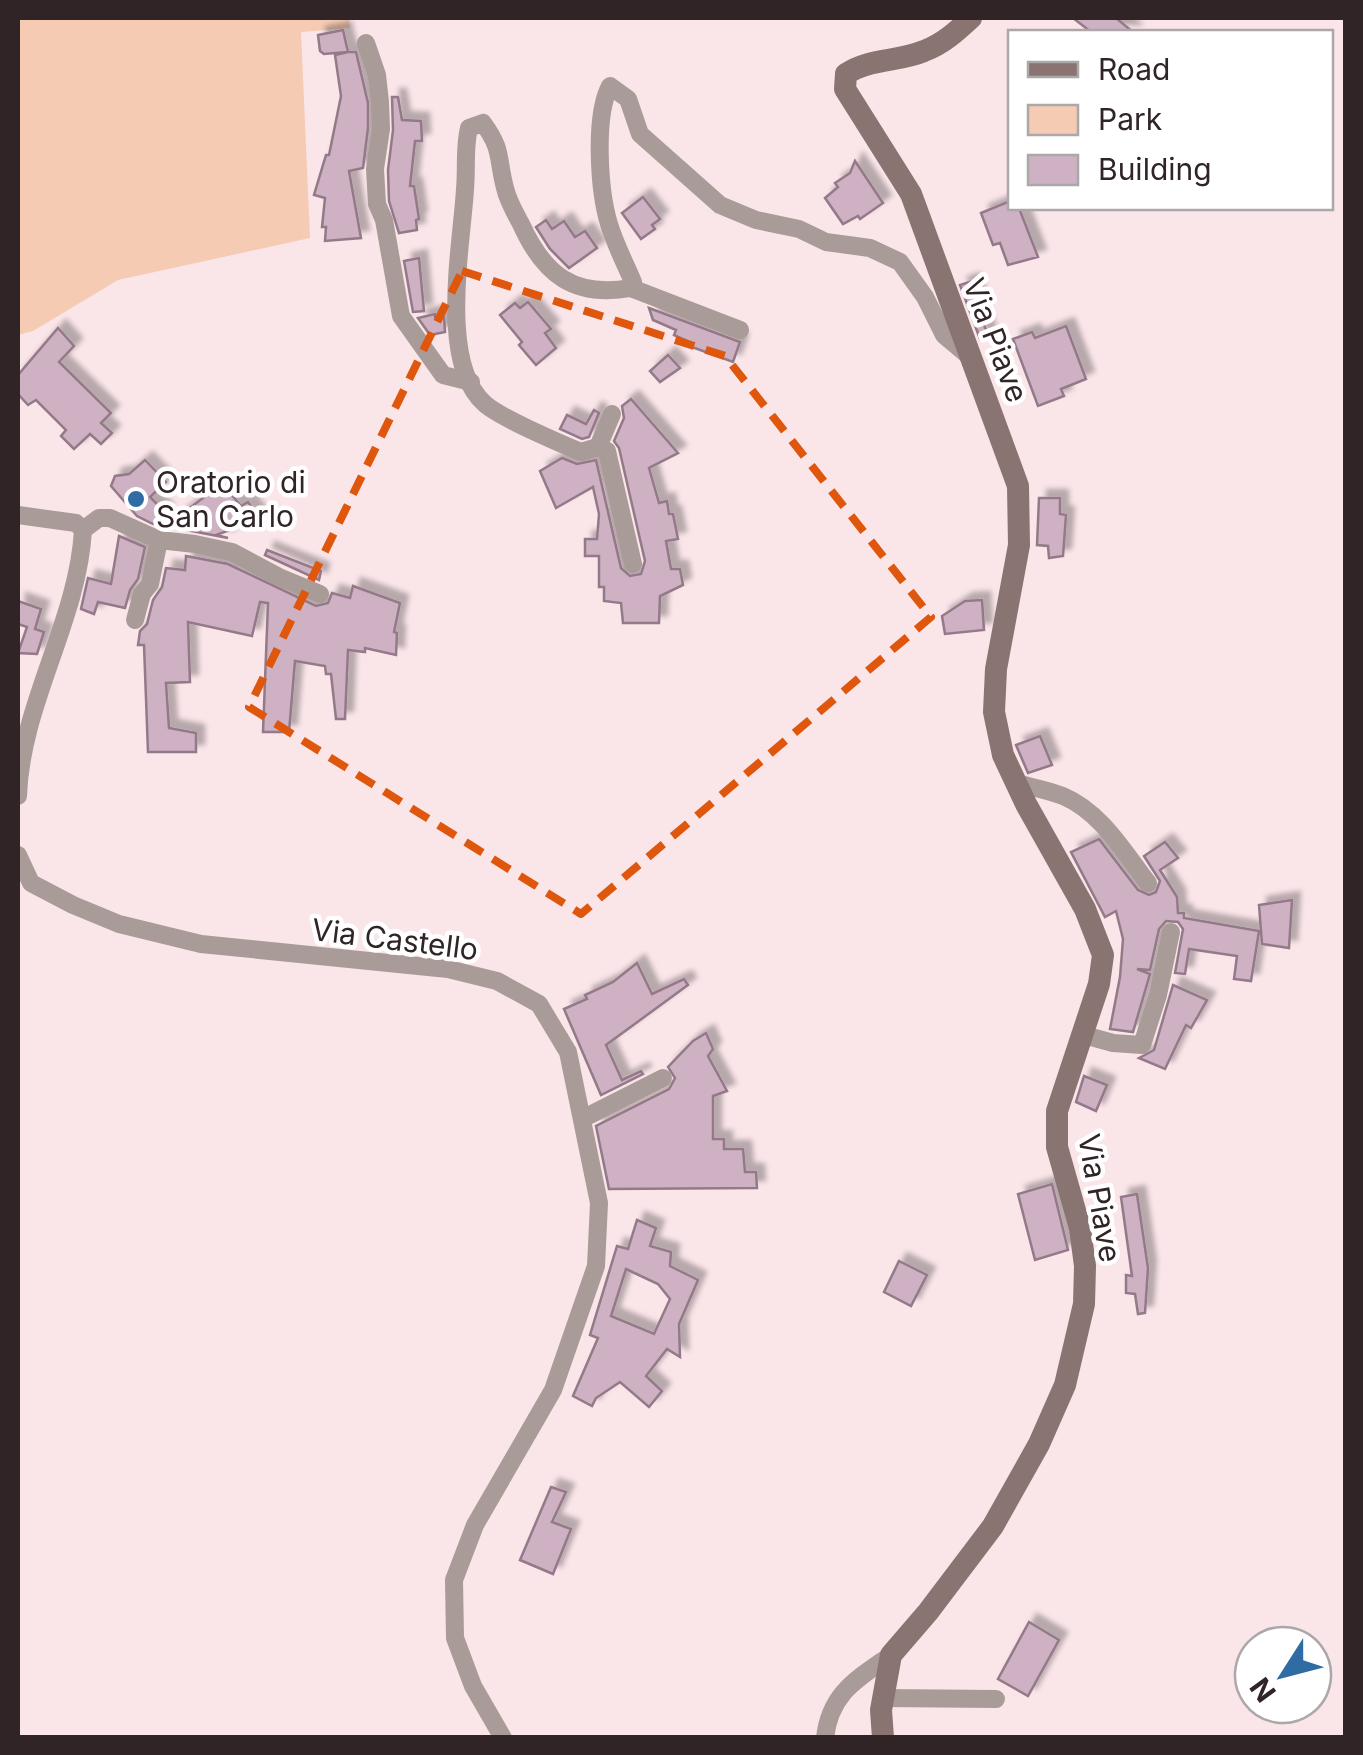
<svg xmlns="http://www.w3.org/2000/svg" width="1363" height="1755" viewBox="0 0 1363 1755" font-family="Inter,sans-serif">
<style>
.green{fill:#f5cbb3}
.building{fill:#ceb1c2;stroke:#947a89;stroke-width:2.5;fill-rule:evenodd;filter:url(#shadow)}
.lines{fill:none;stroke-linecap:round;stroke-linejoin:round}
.street{stroke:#a99b98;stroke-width:18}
.secondary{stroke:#897471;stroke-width:22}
.marked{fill:none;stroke:#df560d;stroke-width:8;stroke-dasharray:20 12;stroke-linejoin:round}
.poi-dot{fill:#2e6ca3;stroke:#fff;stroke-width:4}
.labels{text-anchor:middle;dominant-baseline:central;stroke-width:9;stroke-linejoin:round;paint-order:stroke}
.street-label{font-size:30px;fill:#302426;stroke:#fff}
.poi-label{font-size:30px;fill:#302426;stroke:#fff;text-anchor:start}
</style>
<defs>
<filter id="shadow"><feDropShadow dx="8" dy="-8" stdDeviation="2.5" flood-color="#0004"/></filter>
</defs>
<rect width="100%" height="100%" fill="#fae5e9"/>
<!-- green -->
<polygon class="green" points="18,18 349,18 350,28 301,32 310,238 118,280 33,331 18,335"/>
<!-- building -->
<g class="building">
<polygon points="1073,18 1116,18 1133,32 1091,32"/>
<polygon points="343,30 348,52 356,52 368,103 368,128 363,168 349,171 361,238 325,241 326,227 322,227 325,198 314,195 326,155 329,155 341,96 335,55 348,52 324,54 320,51 318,35"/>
<polygon points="392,97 398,97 402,120 421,121 422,141 415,141 410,186 414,186 419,219 416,220 417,230 399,233 389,201 388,170 393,130"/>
<polygon points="855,161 883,203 860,219 858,216 843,224 825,198 838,187 835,183 850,173"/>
<polygon points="643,197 660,219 652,225 655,229 641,239 622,213"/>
<polygon points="1010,201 1010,208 1019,208 1038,257 1008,265 1000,243 993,245 981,213"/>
<polygon points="546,220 552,229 564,221 575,237 585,231 597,248 569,268 550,249 536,227"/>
<polygon points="419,258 424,311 413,312 404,261"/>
<polygon points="972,281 977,297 974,299 988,335 980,339 960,285"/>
<polygon points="528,302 551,329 545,333 556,348 536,365 519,345 522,342 500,315 515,303 520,308"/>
<polygon points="649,308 740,342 733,362 681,343 685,340 674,335 676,330 653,320"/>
<polygon points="435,314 435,317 444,317 445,332 430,335 418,318"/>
<polygon points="1066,326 1086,379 1061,389 1064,396 1038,406 1013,339 1032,332 1035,338"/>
<polygon points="58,328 74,346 59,362 111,413 101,423 112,433 101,444 90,434 74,449 61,436 66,430 36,400 28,405 18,394 18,375"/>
<polygon points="668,355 680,368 660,382 650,371"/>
<polygon points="631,399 678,453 649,468 659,503 667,501 669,514 673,514 678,539 666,541 671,569 680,569 683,585 660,596 659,623 623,623 621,603 604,601 604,587 599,587 599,556 585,556 585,539 597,539 599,514 593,487 556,508 540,471 562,458 577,464 596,460 621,568 630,576 641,574 645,561 619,448 614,441 624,418 622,406"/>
<polygon points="594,410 599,413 589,437 582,439 560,429 567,415 586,424"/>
<polygon points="145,460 166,482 150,497 165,512 153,524 137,516 111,486 115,476 129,474"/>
<polygon points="219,486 222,490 225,487 241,506 248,502 260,519 216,535 228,538 186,530 186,524 179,516"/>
<polygon points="1039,498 1060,498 1060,514 1066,515 1063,556 1049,558 1048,546 1037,545"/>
<polygon points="119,536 145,547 138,579 130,590 125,608 98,602 94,614 81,609 88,578 111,584"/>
<polygon points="267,550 321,571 319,580 265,555"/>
<polygon points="186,556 228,564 316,606 328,603 332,593 350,598 353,586 400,603 394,632 397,633 396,655 365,648 365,652 348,650 345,719 336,719 331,674 326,674 325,666 295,661 289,732 263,732 268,603 260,602 252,636 188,622 190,682 166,683 169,728 196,733 196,752 148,752 144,645 138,645 140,631 147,624 153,600 162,587 166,568 185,570"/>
<polygon points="982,600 984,630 945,634 942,616 965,601"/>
<polygon points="18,601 41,609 35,629 44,632 37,654 18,653 27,627 18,624"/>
<polygon points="1040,736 1052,765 1028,773 1016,745"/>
<polygon points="1099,839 1138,890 1149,895 1156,892 1160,881 1144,856 1165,842 1178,858 1160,870 1177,897 1178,913 1184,913 1184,918 1259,931 1251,981 1234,979 1237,956 1189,949 1185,974 1175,973 1183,929 1178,922 1166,921 1159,929 1150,970 1137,969 1150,974 1133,1032 1110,1029 1120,977 1123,939 1116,911 1105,917 1071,852"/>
<polygon points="1292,900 1289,948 1262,944 1259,905"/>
<polygon points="637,963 652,994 684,979 688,985 606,1045 622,1080 641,1071 643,1074 601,1095 564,1009 587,999 585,995 613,982"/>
<polygon points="1173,985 1207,1000 1191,1028 1186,1025 1165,1069 1139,1058 1154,1050"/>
<polygon points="706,1033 713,1049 708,1056 727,1091 713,1096 713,1139 724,1139 724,1149 743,1149 745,1172 756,1172 757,1188 609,1189 596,1126 669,1089 675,1078 668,1067 693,1041"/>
<polygon points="1084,1076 1107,1085 1096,1111 1076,1102"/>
<polygon points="1052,1184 1068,1250 1035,1260 1018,1194"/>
<polygon points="1137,1194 1148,1268 1145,1313 1138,1314 1135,1294 1126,1293 1126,1275 1132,1276 1121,1197"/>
<path d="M 637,1220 L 656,1228 L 650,1246 L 671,1252 L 670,1266 L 698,1280 L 679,1324 L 680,1357 L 667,1349 L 646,1376 L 662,1391 L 649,1407 L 620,1382 L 596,1398 L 592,1406 L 573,1396 L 598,1338 L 590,1335 L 617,1246 L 628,1249 ZM 626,1269 L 658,1284 L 670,1299 L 654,1334 L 611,1316 Z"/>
<polygon points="899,1261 927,1275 911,1306 884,1292"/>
<polygon points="551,1487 566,1492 552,1522 571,1529 553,1574 520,1560"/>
<polygon points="1029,1622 1059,1640 1028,1696 998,1679"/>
</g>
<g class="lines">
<!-- street -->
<g class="street">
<polyline points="366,43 377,75 380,102 381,129 375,169 377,204 384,220 401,316 443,375 471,382"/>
<polyline points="631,288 740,330"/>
<path d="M 598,447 L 581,452 C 559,443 501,418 485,404 C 438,364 462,243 465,189 C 467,167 464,148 469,128 L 483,123 C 503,150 497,158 505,188 C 508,201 515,213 521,224 C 544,275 574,298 631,288 L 633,282 C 625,263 615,244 609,224 C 599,191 594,116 610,86 L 628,99 L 640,134 L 720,205 L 756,220 L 799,229 L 826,242 L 870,248 L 900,262 L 925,297 L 944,335 L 969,356"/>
<polyline points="598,447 607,451 633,564"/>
<polyline points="598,447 612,414"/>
<path d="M 18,515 L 76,523 L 83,530 C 78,621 21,704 18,796"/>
<polyline points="83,530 99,518 110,518 159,540 195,544 232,552 279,577 320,594"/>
<polyline points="135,620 142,594 150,584 159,540"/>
<path d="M 1016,783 C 1031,787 1048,790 1063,796 C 1101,812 1124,852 1148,883"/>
<polyline points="18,855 31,883 73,905 119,924 201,944 448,969 497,981 539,1004 568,1052 599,1203 596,1266 553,1390 475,1525 454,1580 455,1638 473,1686 503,1738"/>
<polyline points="1084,1035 1113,1043 1142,1045 1158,995 1171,932"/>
<polyline points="582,1119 663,1078"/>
<polyline points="883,1698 996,1699"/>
<path d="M 825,1738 C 830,1693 857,1679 891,1655"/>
</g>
<!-- secondary -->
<path class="secondary" d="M 883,1738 L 881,1710 L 891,1655 L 928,1612 L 993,1526 L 1039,1444 L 1065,1385 L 1084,1304 L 1085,1266 L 1080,1228 L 1057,1147 L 1057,1111 L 1099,984 L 1103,955 L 1085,909 L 1026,804 L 1003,755 L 994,712 L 996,669 L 1019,545 L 1018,486 L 911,194 L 845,89 L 846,74 C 870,58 898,62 924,51 C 943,44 957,31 971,18"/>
</g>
<!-- marked area -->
<path class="marked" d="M 462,271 L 725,356 L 931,617 L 581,914 L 249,707 Z"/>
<!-- markers -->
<circle class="poi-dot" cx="136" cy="499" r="10"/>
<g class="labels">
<!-- street labels -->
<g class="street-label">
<text transform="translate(996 340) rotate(69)">Via Piave</text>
<text transform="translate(395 939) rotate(7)">Via Castello</text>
<text transform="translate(1100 1198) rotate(80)">Via Piave</text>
</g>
<!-- poi labels -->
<g class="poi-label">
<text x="156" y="482">Oratorio di<tspan x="156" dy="34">San Carlo</tspan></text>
</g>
</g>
<!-- border -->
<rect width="1363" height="1755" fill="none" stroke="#302426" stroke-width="40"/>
<!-- legend -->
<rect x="1008" y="30" width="325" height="180" fill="#ffffff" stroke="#aca7a8" stroke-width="2.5"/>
<rect x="1028" y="62" width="50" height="15" fill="#897471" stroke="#aca7a8" stroke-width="2.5"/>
<text x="1098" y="80" font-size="30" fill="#302426">Road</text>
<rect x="1028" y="105" width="50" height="30" fill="#f5cbb3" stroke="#aca7a8" stroke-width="2.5"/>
<text x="1098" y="130" font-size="30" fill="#302426">Park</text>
<rect x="1028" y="155" width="50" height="30" fill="#ceb1c2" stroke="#aca7a8" stroke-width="2.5"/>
<text x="1098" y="180" font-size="30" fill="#302426">Building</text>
<!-- north arrow -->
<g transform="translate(1283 1675) rotate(234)"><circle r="48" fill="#ffffff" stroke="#aca7a8" stroke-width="2.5"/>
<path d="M0-8L18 38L0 25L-18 38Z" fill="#2e6ca3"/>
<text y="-15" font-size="28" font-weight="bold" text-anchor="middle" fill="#302426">N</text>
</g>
</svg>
